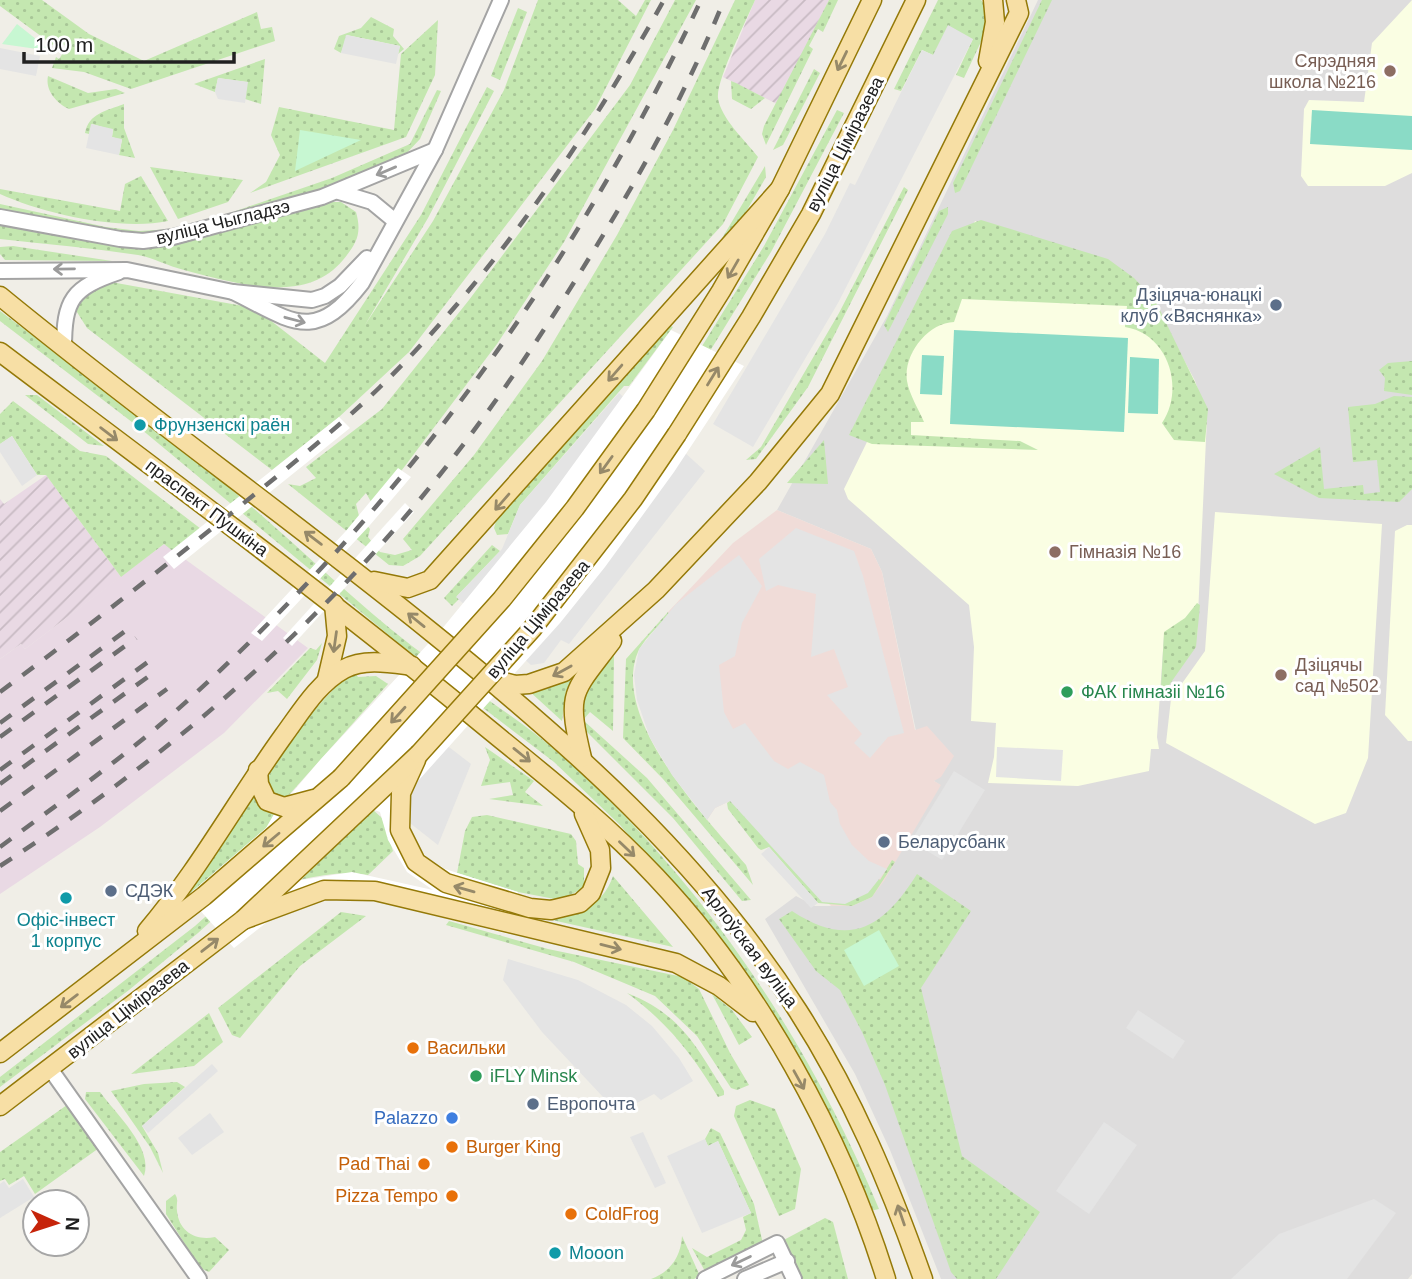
<svg xmlns="http://www.w3.org/2000/svg" width="1412" height="1279" viewBox="0 0 1412 1279" font-family="Helvetica,sans-serif">
<style>
.residential{fill:#dedddd}
.commercial{fill:#f0dcd8}
.industrial{fill:url(#industrial-furrows)}
.education{fill:#fafee3}
.railway{fill:#e9d9e4}
.grass{fill:url(#grass-dots)}
.park{fill:#c7f7d2}
.pitch{fill:#8adbc6}
.parking{fill:#e4e4e4}
.pier{fill:#fff;fill-rule:evenodd}
.lines{fill:none;stroke-linecap:round;stroke-linejoin:round}
.minor-casing{stroke:#a4a4a4;stroke-width:18}
.major-casing{stroke:#947908;stroke-width:21}
.minor{stroke:#fff;stroke-width:14}
.major{stroke:#f7dfa5;stroke-width:18}
.rail{stroke:#6e6e6e;stroke-width:4.5;stroke-dasharray:14 14;stroke-linecap:butt}
.major-bridge-casing{stroke:#947908;stroke-width:21;stroke-linecap:butt}
.major-bridge{stroke:#f7dfa5;stroke-width:18}
.oneway{stroke:#968969}
.oneway2{stroke:#9b9b9b}
.education-dot{fill:#8d6e63;stroke:#fff;stroke-width:2.5}
.service-dot{fill:#5c6f8a;stroke:#fff;stroke-width:2.5}
.culture-dot{fill:#0f9aa8;stroke:#fff;stroke-width:2.5}
.leisure-dot{fill:#2e9e5b;stroke:#fff;stroke-width:2.5}
.food-dot{fill:#e8710a;stroke:#fff;stroke-width:2.5}
.shop-dot{fill:#3f7fe0;stroke:#fff;stroke-width:2.5}
.labels{text-anchor:middle;dominant-baseline:central;stroke-width:6;stroke-linejoin:round;paint-order:stroke}
.education-label{font-size:18px;fill:#785e54;stroke:#fff;text-anchor:start}
.street-label{font-size:18px;fill:#202020;stroke:#fff}
.service-label{font-size:18px;fill:#4e5e75;stroke:#fff;text-anchor:start}
.culture-label{font-size:18px;fill:#0d838f;stroke:#fff;text-anchor:start}
.leisure-label{font-size:18px;fill:#27864d;stroke:#fff;text-anchor:start}
.food-label{font-size:18px;fill:#c56008;stroke:#fff;text-anchor:start}
.shop-label{font-size:18px;fill:#366cbe;stroke:#fff;text-anchor:end}
</style>
<defs>
<pattern id="industrial-furrows" width="10" height="10" patternUnits="userSpaceOnUse" patternTransform="scale(1.75)"><rect width="10" height="10" fill="#e9d9e4"/><path d="M-1 1l2-2M0 10L10 0M9 11l2-2" fill="none" stroke="#c8bac3"/></pattern>
<pattern id="grass-dots" width="8" height="8" patternUnits="userSpaceOnUse" patternTransform="scale(1.75)"><rect width="8" height="8" fill="#c4e7b0"/><path d="M2 2h.1M6 6h.1" fill="none" stroke="#a8c697" stroke-width="1.8" stroke-linecap="round"/></pattern>
</defs>
<rect width="100%" height="100%" fill="#f0eee7"/>
<!-- residential -->
<polygon class="residential" points="1038,0 1412,0 1412,1274 1408,1279 941,1279 890,1150 855,1074 765,919 796,896 815,906 852,906 872,897 940,785 934,781 916,731 882,572 871,549 777,510 887,316"/>
<!-- commercial -->
<polygon class="commercial" points="777,510 871,549 882,572 915,730 927,726 954,756 941,777 934,781 941,785 884,881 872,897 852,906 831,906 730,801 715,808 707,820 668,612 733,543"/>
<!-- industrial -->
<g class="industrial">
<polygon points="755,0 829,0 777,104 723,77"/>
<polygon points="46,475 121,577 25,649 21,644 0,659 0,499 4,504"/>
</g>
<!-- education -->
<g class="education">
<polygon points="1412,0 1412,173 1385,186 1308,186 1301,176 1304,109 1309,100 1364,102 1372,43"/>
<polygon points="975,221 1153,301 1195,381 1207,417 1197,637 1164,636 1157,737 1159,749 1151,749 1149,771 1078,786 988,783 994,757 996,723 971,721 974,647 969,605 848,499 844,489"/>
<polygon points="1215,512 1382,524 1368,758 1346,813 1315,824 1166,743 1171,699 1205,651"/>
<polygon points="1407,525 1412,525 1412,741 1408,741 1385,715 1395,531"/>
</g>
<!-- railway -->
<polygon class="railway" points="164,544 308,648 224,733 100,827 0,894 0,659 21,644 25,649"/>
<!-- grass -->
<g class="grass">
<polygon points="0,0 42,0 89,34 144,61 257,12 261,29 272,27 275,41 131,89 84,72 52,68 56,57 59,59 67,47 57,40 53,45 0,6"/>
<polygon points="538,0 618,0 636,16 645,0 651,0 595,109 409,352 339,417 272,470 87,328 75,309 86,292 111,282 243,306 261,313 325,363 421,215 487,87 494,91 428,218 365,325 433,221 504,90"/>
<path d="M 675,0 L 696,0 L 564,242 L 497,344 L 374,507 L 366,493 L 356,504 L 359,516 L 370,529 L 368,537 L 380,552 L 395,555 L 412,550 L 403,539 L 474,455 L 542,361 L 617,235 L 673,130 L 735,0 L 755,0 C 747,19 716,80 718,98 C 721,119 746,141 758,157 L 723,224 L 420,556 L 403,566 L 389,565 L 288,484 L 300,486 L 316,478 L 306,467 L 382,409 L 469,300 L 630,85 Z"/>
<polygon points="829,0 838,0 823,32 818,29 809,46 813,49 766,145 762,134 764,126"/>
<polygon points="938,0 981,0 985,5 986,31 964,78 956,75 973,39 933,55 922,50 901,91 894,89"/>
<polygon points="1042,0 1052,0 960,191 955,193 953,183"/>
<polygon points="518,8 527,12 500,80 491,76"/>
<polygon points="371,17 394,29 393,36 404,49 398,54 400,46 347,35 341,53 334,49 339,36 361,28"/>
<polygon points="438,20 435,75 406,137 250,193 266,182 280,155 271,135 279,107 394,130 401,54"/>
<polygon points="265,59 261,104 245,99 247,82 218,78 215,92 194,84"/>
<polygon points="814,69 820,73 783,145 773,150"/>
<path d="M 48,76 L 88,93 L 116,89 L 125,93 L 69,109 C 56,103 45,90 48,76 Z"/>
<polygon points="731,81 736,83 765,98 751,109 732,99"/>
<polygon points="437,90 441,91 420,139 404,156 308,197 197,229 140,236 0,209 0,204 106,227 139,231 172,229 195,225 332,178 410,144"/>
<path d="M 124,104 L 124,128 L 135,158 L 119,155 L 122,140 L 112,137 L 113,130 L 92,124 L 89,134 L 85,133 C 89,113 106,111 124,104 Z"/>
<polygon points="837,110 844,113 771,252 694,377 686,372 764,246"/>
<polygon points="765,166 766,177 739,224 426,575 423,572 718,245"/>
<polygon points="150,167 243,180 228,202 178,219"/>
<path d="M 141,176 L 168,221 C 121,231 44,214 0,194 L 0,189 L 120,211 L 125,184 Z"/>
<polygon points="904,187 908,190 904,198 808,387 756,459 746,460 761,447 839,313"/>
<path d="M 331,202 L 341,202 L 356,212 C 362,233 357,243 343,260 C 305,306 235,283 184,270 C 168,266 154,258 138,255 C 92,248 46,244 0,239 L 0,221 L 121,245 Z"/>
<polygon points="948,207 948,214 888,332 884,325 939,211"/>
<path d="M 981,220 L 1108,259 L 1134,278 L 1155,300 L 1208,409 L 1205,442 L 1174,440 L 1162,423 C 1185,389 1169,334 1125,327 L 1127,306 L 962,299 L 954,322 C 928,323 903,354 907,381 C 909,394 919,410 924,422 L 911,422 L 911,435 L 1020,441 L 1038,450 L 872,444 L 849,435 L 952,231 Z"/>
<polygon points="13,246 112,261 5,260 0,254 0,247"/>
<path d="M 0,311 C 78,370 158,428 233,491 C 293,541 350,598 412,646 C 462,684 515,715 562,756 C 701,879 808,1038 879,1209 L 870,1211 L 703,922 L 620,825 L 554,762 L 402,646 L 141,429 L 0,321 Z"/>
<polygon points="671,326 673,327 629,386 624,386 520,505 508,534 497,535 494,528 496,521 656,338"/>
<polygon points="1412,361 1412,395 1384,391 1385,378 1379,370 1388,363"/>
<polygon points="25,395 37,395 104,446 88,444"/>
<polygon points="1394,396 1412,397 1412,489 1399,502 1319,498 1274,474 1320,447 1324,489 1363,485 1364,494 1380,492 1377,460 1353,462 1348,407 1375,404"/>
<polygon points="13,401 80,451 106,456 201,529 174,552 164,544 121,577 46,475 37,475 12,436 0,444 0,414"/>
<polygon points="824,440 828,484 787,483"/>
<polygon points="492,545 500,551 457,596 459,599 452,606 444,598"/>
<polygon points="1197,603 1200,605 1196,647 1167,688 1161,687 1164,632 1185,618"/>
<path d="M 668,612 L 669,615 C 658,627 641,641 636,657 C 615,724 706,818 746,865 L 753,885 L 663,779 L 623,738 L 626,659 Z"/>
<polygon points="322,643 317,660 287,699 278,691 267,693 310,648 316,650"/>
<polygon points="614,655 613,731 590,712 583,720 647,778 751,900 742,901 673,818 582,727 581,692"/>
<polygon points="582,667 566,691 562,721 528,690"/>
<path d="M 354,671 L 358,677 L 376,676 L 388,684 L 288,796 L 283,799 L 272,795 L 267,783 C 271,758 333,685 354,671 Z"/>
<polygon points="485,747 534,781 525,792 543,806 489,799 513,795 510,782 481,786 490,760"/>
<polygon points="251,793 263,807 280,816 187,896"/>
<polygon points="732,799 880,880 892,860 895,862 872,897 852,906 818,903 769,847 761,850 758,848 728,809 727,803"/>
<path d="M 372,809 L 382,818 L 393,851 L 368,875 C 344,871 323,875 300,880 Z"/>
<polygon points="487,815 571,834 576,841 578,864 584,868 584,888 560,900 518,892 457,873 465,831 472,817"/>
<polygon points="317,817 322,820 198,933 129,990 0,1087 0,1077 195,926"/>
<path d="M 917,874 L 971,911 L 921,988 L 962,1156 L 1040,1212 L 996,1279 L 957,1279 L 951,1272 L 885,1085 L 862,1032 L 840,990 L 816,971 L 779,919 L 792,911 C 850,949 883,928 917,874 Z"/>
<path d="M 613,876 L 673,947 L 543,918 C 574,918 602,908 613,876 Z"/>
<polygon points="341,912 366,916 300,966 240,1038 232,1035 218,1008"/>
<polygon points="449,921 548,949 683,977 699,989 730,1053 749,1085 737,1090 731,1088 697,1036 655,996 574,962 446,925"/>
<path d="M 627,993 C 680,1014 695,1044 724,1091 L 724,1095 L 718,1097 C 693,1055 667,1022 627,993 Z"/>
<polygon points="712,994 732,1010 752,1037 739,1045"/>
<polygon points="209,1013 223,1042 194,1066 131,1074"/>
<polygon points="177,1082 185,1087 142,1126 158,1153 163,1173 150,1147 111,1091 144,1084"/>
<path d="M 86,1092 L 100,1092 C 115,1113 154,1148 144,1176 L 85,1099 Z"/>
<polygon points="750,1100 775,1109 801,1169 795,1209 779,1216 734,1116 736,1106"/>
<polygon points="67,1105 99,1148 35,1194 24,1176 9,1185 5,1179 0,1181 0,1152"/>
<polygon points="711,1128 720,1133 754,1204 763,1244 706,1273 692,1248 707,1257 741,1240 746,1230 743,1217 751,1213 718,1141 708,1146 705,1139"/>
<path d="M 175,1194 C 179,1200 176,1203 177,1211 C 179,1232 196,1241 215,1237 L 229,1250 L 209,1272 L 200,1268 L 166,1214 L 166,1201 Z"/>
<polygon points="825,1218 833,1222 848,1279 791,1279 780,1242"/>
<path d="M 682,1236 L 700,1276 L 694,1279 L 651,1279 C 670,1272 681,1257 682,1236 Z"/>
</g>
<!-- park -->
<g class="park">
<polygon points="17,24 51,51 2,44"/>
<polygon points="300,130 361,140 295,171"/>
<polygon points="879,930 899,966 864,986 844,950"/>
</g>
<!-- pitch -->
<g class="pitch">
<polygon points="1312,110 1412,116 1412,150 1310,144"/>
<polygon points="954,330 1128,338 1124,432 950,424"/>
<polygon points="922,355 944,356 942,395 920,394"/>
<polygon points="1130,357 1159,359 1158,414 1128,413"/>
</g>
<!-- parking -->
<g class="parking">
<polygon points="948,25 973,39 838,303 753,447 713,424 825,234 850,183 855,185 922,50 933,55"/>
<polygon points="346,35 400,46 396,64 341,53"/>
<polygon points="0,48 40,56 36,76 0,69"/>
<polygon points="218,78 248,82 245,103 218,99 215,92"/>
<polygon points="91,124 113,129 112,137 122,139 119,155 86,148"/>
<polygon points="619,393 705,471 569,644 561,640 544,663 531,665 456,597 502,549 520,505"/>
<polygon points="12,436 37,475 22,486 0,452 0,444"/>
<polygon points="796,528 854,551 863,576 904,733 888,737 870,758 854,743 862,734 827,695 848,687 834,649 811,657 816,594 778,585 766,591 759,559"/>
<polygon points="739,555 762,586 742,623 735,656 719,665 724,712 733,729 745,723 774,761 788,769 800,762 824,775 830,802 837,810 840,824 852,845 869,861 887,869 868,893 845,904 822,902 730,801 715,808 707,820 672,775 650,738 637,700 634,675 639,649 676,604"/>
<polygon points="384,697 471,764 438,845 327,758"/>
<polygon points="997,747 1063,750 1061,781 996,777"/>
<polygon points="954,771 985,790 942,860 911,841"/>
<polygon points="769,847 818,903 811,908 761,854"/>
<polygon points="508,959 578,980 626,1005 652,1026 679,1058 693,1081 661,1100 654,1094 618,1113 542,1032 503,980"/>
<polygon points="1138,1010 1185,1041 1173,1059 1126,1028"/>
<polygon points="212,1064 218,1071 148,1133 142,1126"/>
<polygon points="210,1113 224,1132 192,1155 178,1138"/>
<polygon points="1104,1122 1137,1145 1089,1214 1056,1191"/>
<polygon points="643,1132 666,1183 655,1188 630,1137"/>
<polygon points="705,1139 708,1146 718,1141 751,1213 702,1233 667,1156"/>
<polygon points="23,1179 34,1197 0,1218 0,1184 4,1181 9,1188"/>
<polygon points="1374,1199 1396,1213 1347,1279 1231,1279 1279,1234"/>
</g>
<!-- pier -->
<g class="pier">
<path d="M 671,330 L 744,366 L 674,472 L 605,567 L 560,623 L 418,781 L 409,799 L 406,825 L 416,846 L 428,858 L 445,869 L 518,892 L 508,934 L 381,902 L 345,897 L 307,902 L 280,912 L 234,948 L 187,896 L 266,828 L 274,814 L 321,759 L 441,630 L 546,502 ZM 372,809 L 380,812 L 388,840 L 407,872 L 433,890 L 352,872 L 301,880 Z"/>
<polygon points="339,417 350,428 174,569 163,557"/>
<polygon points="398,468 411,477 370,525 262,641 251,633 345,532"/>
<polygon points="405,503 414,512 292,646 283,638"/>
</g>
<g class="lines">
<!-- minor casing -->
<g class="minor-casing">
<g id="minor">
<polyline points="339,192 372,202 395,221"/>
<polyline points="0,217 120,239 143,241 173,237 322,197 435,150"/>
<polyline points="0,271 127,270 233,292 312,300 325,296 340,286 367,258"/>
<path d="M 233,292 C 292,321 314,345 362,283 L 435,150 L 501,0"/>
<path d="M 64,349 C 64,299 72,288 119,272"/>
<polyline points="51,1070 199,1279"/>
<polyline points="705,1279 777,1243 794,1279"/>
<polyline points="745,1279 787,1261"/>
</g>
</g>
<!-- major casing -->
<g class="major-casing">
<g id="major">
<polyline points="988,61 995,22 993,0"/>
<path d="M 0,296 C 140,411 289,517 430,631 C 568,742 702,860 798,1011 C 852,1095 890,1185 923,1279"/>
<path d="M 0,352 C 158,471 316,588 469,713 C 533,766 599,816 656,877 C 759,986 842,1137 886,1279"/>
<polyline points="646,410 721,291 780,189 872,0"/>
<polyline points="677,434 751,317 811,214 916,0"/>
<polyline points="374,581 408,588 430,580 780,189"/>
<polyline points="327,679 337,636 334,604"/>
<polyline points="492,679 515,685 529,684 564,672 656,590 758,482 830,394 1019,13 1016,0"/>
<path d="M 582,758 C 566,691 572,694 612,641"/>
<polyline points="416,760 401,793 400,830 416,862 446,883 530,908 551,910 580,903 591,893 601,868 600,850 584,814"/>
<polyline points="258,770 259,784 267,801 284,807 314,799"/>
<polyline points="243,920 324,890 375,891 676,963 719,986 753,1012"/>
<path d="M 147,931 C 199,870 237,800 284,735 C 301,712 318,683 344,669 C 364,658 390,663 412,666"/>
<polyline points="0,1053 204,896 341,778"/>
<polyline points="0,1106 243,920 419,754"/>
</g>
</g>
<!-- minor -->
<use href="#minor" class="minor"/>
<!-- major -->
<use href="#major" class="major"/>
<!-- rail -->
<g class="rail">
<path d="M 0,692 C 81,632 160,570 239,507 C 287,468 336,430 380,387 C 495,274 586,140 664,0"/>
<polyline points="0,723 128,629"/>
<polyline points="0,737 136,638"/>
<polyline points="0,770 152,659"/>
<polyline points="0,784 156,671"/>
<polyline points="0,811 167,689"/>
<path d="M 0,847 C 59,803 122,759 177,710 C 399,512 575,269 701,0"/>
<path d="M 0,866 C 160,763 310,635 430,487 C 491,412 544,332 594,250 C 643,170 689,87 724,0"/>
</g>
<!-- major-bridge casing -->
<g class="major-bridge-casing">
<g id="major-bridge">
<polyline points="419,754 532,629 633,499 677,434"/>
<polyline points="341,778 502,599 575,508 646,410"/>
</g>
</g>
<!-- major-bridge -->
<use href="#major-bridge" class="major-bridge"/>
</g>
<!-- one-way arrows -->
<defs><path id="oneway-shaft" d="M-6 0H5M1.5-3L5.5 0L1.5 3" fill="none" stroke-width="1.6" stroke-linecap="round" stroke-linejoin="round" transform="scale(1.75)"/></defs>
<g class="oneway">
<use href="#oneway-shaft" transform="translate(842 61) rotate(116)"/>
<use href="#oneway-shaft" transform="translate(733 269) rotate(120)"/>
<use href="#oneway-shaft" transform="translate(615 373) rotate(131)"/>
<use href="#oneway-shaft" transform="translate(713 376) rotate(-58)"/>
<use href="#oneway-shaft" transform="translate(109 434) rotate(37)"/>
<use href="#oneway-shaft" transform="translate(606 465) rotate(126)"/>
<use href="#oneway-shaft" transform="translate(502 502) rotate(131)"/>
<use href="#oneway-shaft" transform="translate(313 538) rotate(-143)"/>
<use href="#oneway-shaft" transform="translate(416 620) rotate(-141)"/>
<use href="#oneway-shaft" transform="translate(335 642) rotate(98)"/>
<use href="#oneway-shaft" transform="translate(562 671) rotate(151)"/>
<use href="#oneway-shaft" transform="translate(398 715) rotate(132)"/>
<use href="#oneway-shaft" transform="translate(522 755) rotate(39)"/>
<use href="#oneway-shaft" transform="translate(271 840) rotate(140)"/>
<use href="#oneway-shaft" transform="translate(627 849) rotate(44)"/>
<use href="#oneway-shaft" transform="translate(464 889) rotate(-164)"/>
<use href="#oneway-shaft" transform="translate(210 945) rotate(-38)"/>
<use href="#oneway-shaft" transform="translate(611 947) rotate(14)"/>
<use href="#oneway-shaft" transform="translate(69 1001) rotate(143)"/>
<use href="#oneway-shaft" transform="translate(799 1080) rotate(61)"/>
<use href="#oneway-shaft" transform="translate(901 1215) rotate(-109)"/>
</g>
<g class="oneway2">
<use href="#oneway-shaft" transform="translate(386 171) rotate(157)"/>
<use href="#oneway-shaft" transform="translate(64 269) rotate(179)"/>
<use href="#oneway-shaft" transform="translate(295 320) rotate(15)"/>
<use href="#oneway-shaft" transform="translate(741 1261) rotate(154)"/>
</g>
<!-- markers -->
<g class="education-dot">
<circle cx="1390" cy="71" r="7"/>
<circle cx="1055" cy="552" r="7"/>
<circle cx="1281" cy="675" r="7"/>
</g>
<g class="service-dot">
<circle cx="1276" cy="305" r="7"/>
<circle cx="884" cy="842" r="7"/>
<circle cx="111" cy="891" r="7"/>
<circle cx="533" cy="1104" r="7"/>
</g>
<g class="culture-dot">
<circle cx="140" cy="425" r="7"/>
<circle cx="66" cy="898" r="7"/>
<circle cx="555" cy="1253" r="7"/>
</g>
<g class="leisure-dot">
<circle cx="1067" cy="692" r="7"/>
<circle cx="476" cy="1076" r="7"/>
</g>
<g class="food-dot">
<circle cx="413" cy="1048" r="7"/>
<circle cx="452" cy="1147" r="7"/>
<circle cx="424" cy="1164" r="7"/>
<circle cx="452" cy="1196" r="7"/>
<circle cx="571" cy="1214" r="7"/>
</g>
<circle class="shop-dot" cx="452" cy="1118" r="7"/>
<g class="labels">
<!-- education labels -->
<g class="education-label">
<text x="1376" y="61" text-anchor="end">Сярэдняя<tspan x="1376" dy="21">школа №216</tspan></text>
<text x="1069" y="552">Гімназія №16</text>
<text x="1295" y="665">Дзіцячы<tspan x="1295" dy="21">сад №502</tspan></text>
</g>
<!-- street labels -->
<g class="street-label">
<text transform="translate(845 144) rotate(-63)">вуліца Ціміразева</text>
<text transform="translate(223 222) rotate(-14)">вуліца Чыгладзэ</text>
<text transform="translate(207 508) rotate(37)">праспект Пушкіна</text>
<text transform="translate(538 619) rotate(-50)">вуліца Ціміразева</text>
<text transform="translate(750 947) rotate(53)">Арлоўская вуліца</text>
<text transform="translate(128 1009) rotate(-38)">вуліца Ціміразева</text>
</g>
<!-- service labels -->
<g class="service-label">
<text x="1262" y="295" text-anchor="end">Дзіцяча-юнацкі<tspan x="1262" dy="21">клуб «Вяснянка»</tspan></text>
<text x="898" y="842">Беларусбанк</text>
<text x="125" y="891">СДЭК</text>
<text x="547" y="1104">Европочта</text>
</g>
<!-- culture labels -->
<g class="culture-label">
<text x="154" y="425">Фрунзенскі раён</text>
<text x="66" y="920" text-anchor="middle">Офіс-інвест<tspan x="66" dy="21">1 корпус</tspan></text>
<text x="569" y="1253">Mooon</text>
</g>
<!-- leisure labels -->
<g class="leisure-label">
<text x="1081" y="692">ФАК гімназіі №16</text>
<text x="490" y="1076">iFLY Minsk</text>
</g>
<!-- food labels -->
<g class="food-label">
<text x="427" y="1048">Васильки</text>
<text x="466" y="1147">Burger King</text>
<text x="410" y="1164" text-anchor="end">Pad Thai</text>
<text x="438" y="1196" text-anchor="end">Pizza Tempo</text>
<text x="585" y="1214">ColdFrog</text>
</g>
<!-- shop labels -->
<g class="shop-label">
<text x="438" y="1118">Palazzo</text>
</g>
</g>
<!-- north arrow -->
<g transform="translate(56 1223) rotate(93)"><circle r="33" fill="#ffffff" stroke="#a6a6a6" stroke-width="2"/>
<path d="M0-5L12 26L0 18L-12 26Z" fill="#c6240a"/>
<text y="-10" font-size="19" font-weight="bold" text-anchor="middle" fill="#202020">N</text>
</g>
<!-- scale -->
<path d="M24 52v10h210v-10" fill="none" stroke="#202020" stroke-width="3.5"/>
<text x="35" y="52" font-size="21" fill="#202020" stroke="#ffffff" stroke-width="5" paint-order="stroke">100 m</text>
</svg>
